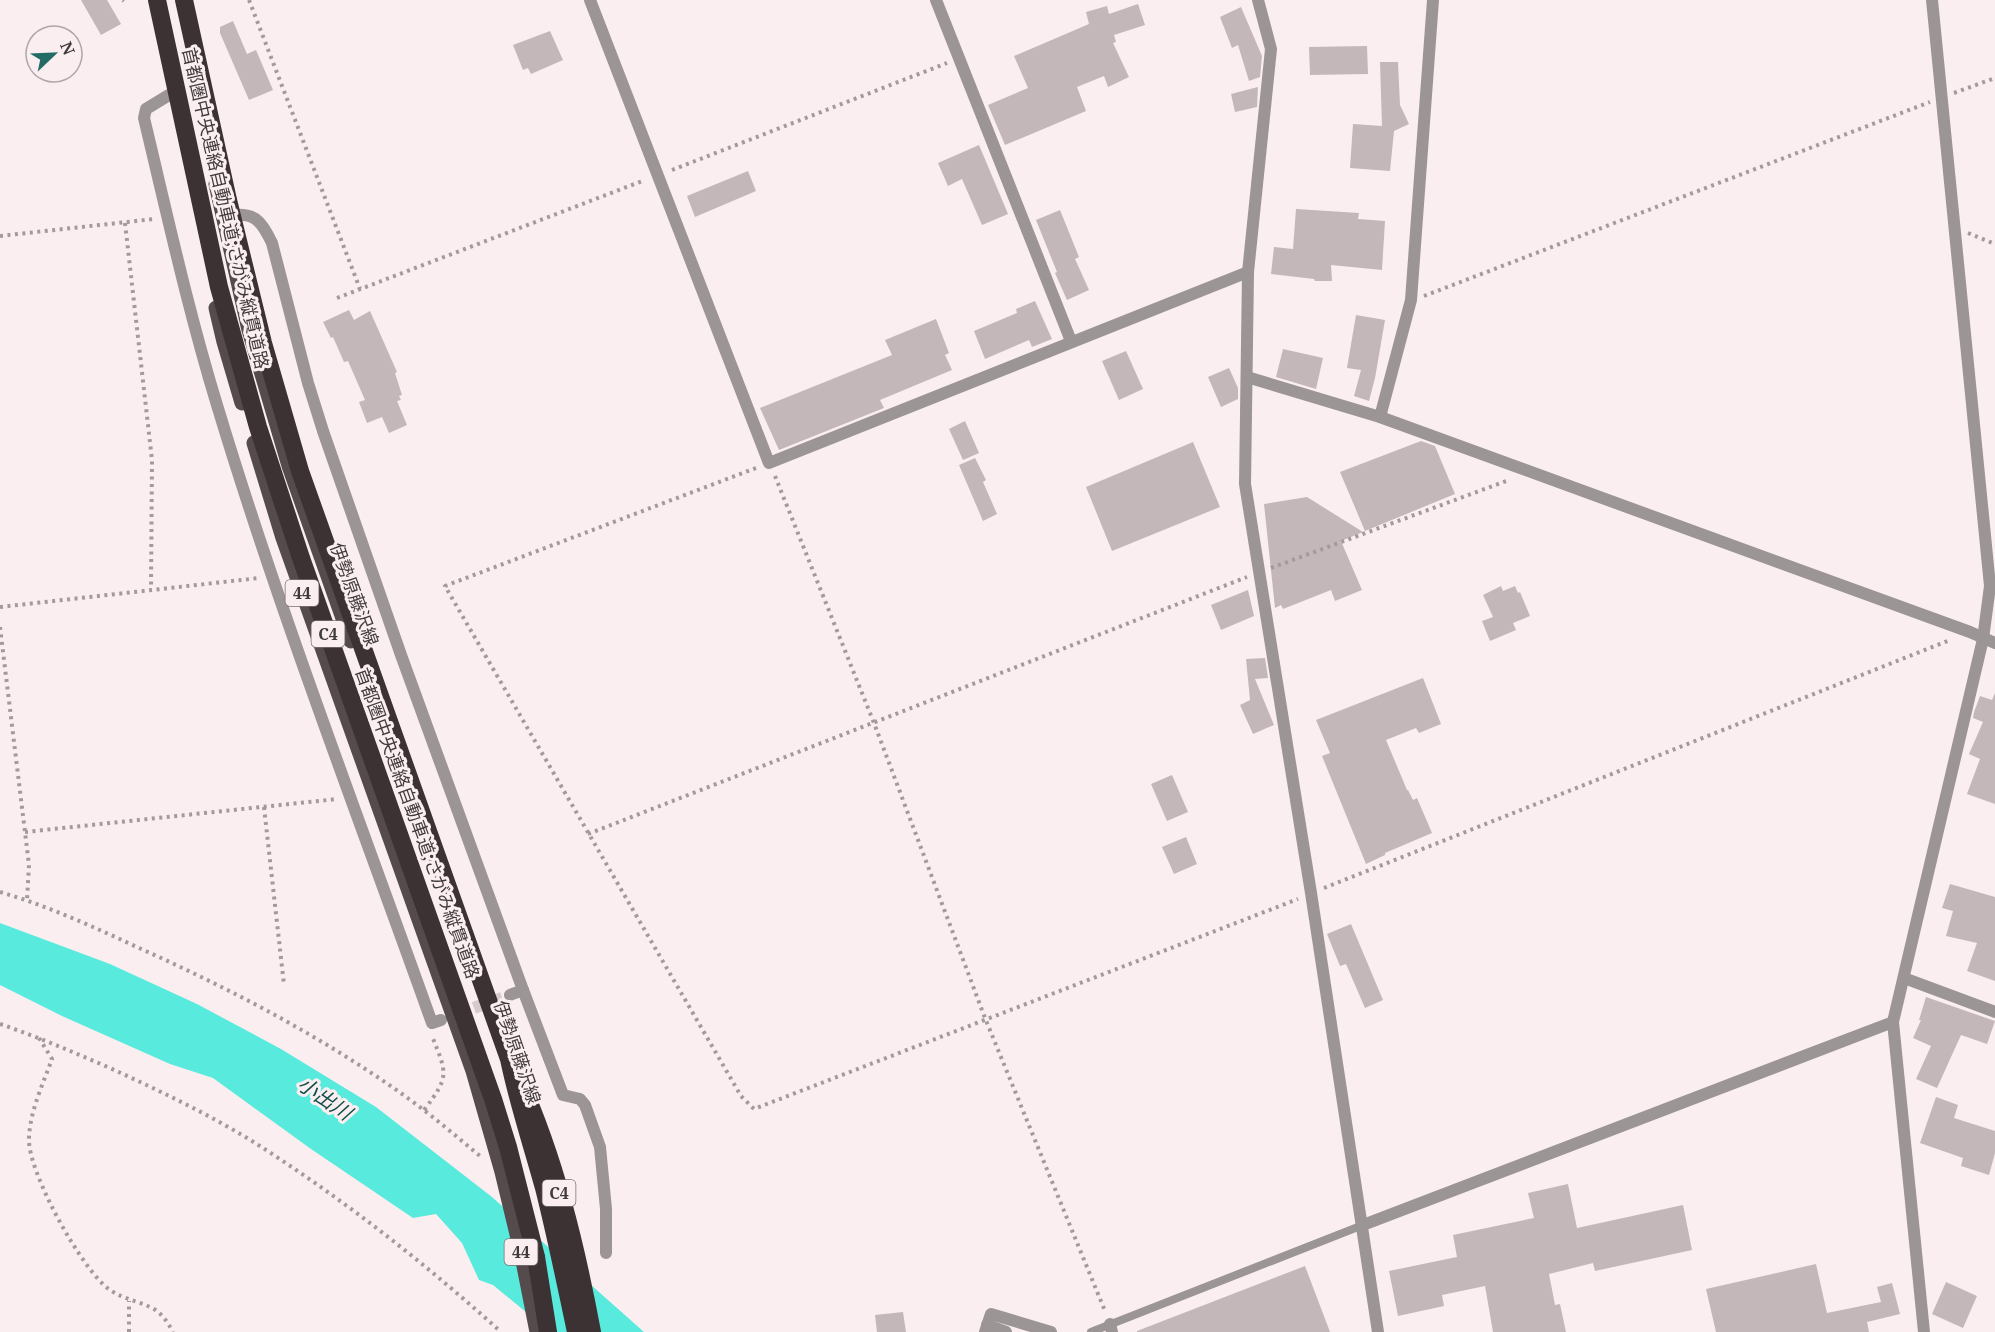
<svg xmlns="http://www.w3.org/2000/svg" width="1995" height="1332" viewBox="0 0 1995 1332" font-family="'Noto Serif','Noto Sans JP',serif">
<style>
.water{fill:#58ebdd}
.building{fill:#c4b7b9}
.lines{fill:none;stroke-linecap:round;stroke-linejoin:round}
.minor-tunnel{stroke:#d6cacc;stroke-width:12;stroke-dasharray:12 6;stroke-linecap:butt}
.path{stroke:#a39a9c;stroke-width:4;stroke-dasharray:3 4.5;stroke-linecap:butt}
.service{stroke:#9b9596;stroke-width:8}
.minor{stroke:#9b9596;stroke-width:12}
.primary{stroke:#554b4d;stroke-width:15}
.motorway{stroke:#3c3234;stroke-width:18}
.motorway-bridge{stroke:#3c3234;stroke-width:18}
.labels{text-anchor:middle;dominant-baseline:central;stroke-width:6;stroke-linejoin:round;paint-order:stroke}
.shield{fill:#fbeef0;stroke:#787172;stroke-width:1.5}
.shield-label{font-size:16px;font-weight:bold;fill:#403b3c}
.street-label{font-size:18px;fill:#403b3c;stroke:#fbeef0}
.water-label{font-size:20px;font-style:italic;fill:#0d4e48;stroke:#fbeef0}
</style>
<rect width="100%" height="100%" fill="#fbeef0"/>
<!-- water -->
<polygon class="water" points="0,923 110,964 197,1004 281,1049 376,1107 492,1197 644,1332 550,1332 493,1285 479,1280 462,1243 436,1214 413,1218 311,1149 213,1078 170,1064 62,1016 0,985"/>
<!-- building -->
<g class="building">
<polygon points="81,0 107,0 121,24 101,35"/>
<polygon points="1138,4 1145,25 1114,35 1116,42 1113,43 1129,77 1108,87 1104,76 1077,87 1086,111 1005,145 988,105 1028,88 1014,56 1089,24 1086,12 1107,6 1109,14"/>
<polygon points="1241,7 1262,56 1260,77 1249,81 1238,45 1232,48 1220,17"/>
<polygon points="233,21 247,54 256,50 273,90 249,100 220,33 220,27"/>
<polygon points="550,31 563,60 531,74 528,68 523,70 513,45"/>
<polygon points="1367,46 1368,74 1310,75 1309,47"/>
<polygon points="1380,62 1398,62 1400,105 1409,124 1394,131 1390,171 1350,168 1353,124 1382,126"/>
<polygon points="1258,87 1257,107 1235,112 1231,94"/>
<polygon points="979,145 1008,214 982,225 962,179 948,186 938,163"/>
<polygon points="748,171 756,191 695,217 687,196"/>
<polygon points="1296,209 1359,213 1358,219 1385,221 1382,270 1331,265 1332,281 1315,281 1314,279 1271,274 1274,247 1293,249"/>
<polygon points="1060,210 1079,257 1075,259 1089,290 1067,300 1055,273 1057,272 1036,220"/>
<polygon points="1035,301 1052,339 1032,347 1029,340 985,359 974,331 1017,313 1016,309"/>
<polygon points="349,310 354,320 370,311 397,372 395,373 402,395 399,396 401,400 397,401 407,425 389,433 382,417 367,423 359,402 365,400 348,361 344,362 333,337 331,338 323,322"/>
<polygon points="1356,315 1385,320 1375,378 1369,401 1354,396 1361,370 1347,368"/>
<polygon points="936,319 949,353 945,355 952,370 880,400 884,408 779,450 760,408 892,355 885,340"/>
<polygon points="1283,349 1323,358 1316,389 1276,377"/>
<polygon points="1126,351 1143,389 1119,400 1102,361"/>
<polygon points="1229,368 1238,388 1238,399 1221,407 1208,377"/>
<polygon points="965,421 979,453 963,460 949,429"/>
<polygon points="1421,441 1435,446 1455,494 1365,531 1340,472"/>
<polygon points="1193,442 1220,507 1112,551 1086,487"/>
<polygon points="975,458 986,480 983,482 997,514 983,521 959,465"/>
<polygon points="1307,497 1363,532 1341,541 1362,590 1335,601 1331,590 1283,609 1281,605 1275,608 1264,504"/>
<polygon points="1501,586 1503,591 1515,586 1518,593 1520,592 1530,616 1513,623 1516,630 1490,641 1482,621 1493,617 1483,595"/>
<polygon points="1248,590 1254,616 1221,630 1211,605"/>
<polygon points="1265,658 1268,678 1255,679 1274,725 1253,734 1240,705 1250,700 1246,659"/>
<polygon points="1423,678 1441,724 1419,733 1416,728 1386,740 1407,790 1408,790 1413,800 1417,798 1432,833 1385,853 1385,855 1366,864 1322,756 1330,753 1316,720"/>
<polygon points="1995,693 1995,804 1967,794 1980,759 1969,754 1983,722 1973,718 1974,712 1980,696 1992,700"/>
<polygon points="1172,775 1188,812 1167,821 1151,784"/>
<polygon points="1186,837 1197,864 1174,874 1162,847"/>
<polygon points="1950,884 1995,897 1995,981 1967,971 1977,943 1946,936 1953,911 1942,908"/>
<polygon points="1351,924 1383,1000 1365,1008 1346,964 1340,966 1327,934"/>
<polygon points="1926,997 1995,1021 1987,1044 1961,1035 1937,1088 1916,1079 1931,1046 1913,1038 1921,1020 1919,1020"/>
<polygon points="1936,1097 1958,1105 1954,1118 1995,1131 1995,1153 1989,1175 1961,1166 1963,1158 1920,1143"/>
<polygon points="1568,1184 1577,1228 1683,1205 1692,1250 1595,1271 1593,1263 1549,1274 1555,1305 1560,1304 1566,1332 1493,1332 1485,1286 1442,1295 1444,1306 1398,1316 1389,1271 1457,1257 1453,1235 1534,1218 1528,1193"/>
<polygon points="1816,1264 1827,1313 1881,1302 1877,1287 1892,1283 1900,1314 1867,1322 1869,1332 1716,1332 1706,1289"/>
<polygon points="1305,1266 1330,1332 1137,1332 1137,1331"/>
<polygon points="1946,1282 1977,1296 1963,1328 1932,1314"/>
<polygon points="903,1312 906,1332 877,1332 875,1315"/>
</g>
<g class="lines">
<!-- minor-tunnel -->
<polyline class="minor-tunnel" points="457,1014 510,995"/>
<!-- path -->
<g class="path">
<polyline points="123,0 124,1"/>
<polyline points="249,0 360,289"/>
<polyline points="1954,93 1995,78"/>
<polyline points="672,170 947,63"/>
<polyline points="125,223 152,460 151,589"/>
<polyline points="1968,233 1995,244"/>
<polyline points="0,236 154,219"/>
<polyline points="1424,296 1930,102"/>
<polyline points="337,298 645,180"/>
<polyline points="756,468 445,586 741,1096 754,1109 1298,899"/>
<polyline points="775,476 874,723 985,1018 1105,1311"/>
<polyline points="1271,568 1509,480"/>
<polyline points="0,607 259,578"/>
<polyline points="0,627 29,865 27,900"/>
<polyline points="264,807 284,985"/>
<polyline points="25,832 337,799"/>
<polyline points="588,834 1247,577"/>
<polyline points="1324,888 1950,640"/>
<path d="M 0,892 C 48,906 94,927 139,948 C 233,990 326,1039 409,1099 C 434,1117 457,1137 480,1156"/>
<path d="M 0,1024 C 38,1037 73,1052 110,1068 C 162,1092 215,1117 263,1148 C 348,1203 427,1265 501,1332"/>
<path d="M 39,1038 L 52,1059 C 43,1084 30,1111 29,1138 C 27,1171 83,1272 110,1290 C 125,1300 139,1301 152,1308 C 162,1313 168,1323 173,1332"/>
<path d="M 424,1110 C 450,1076 447,1074 432,1036"/>
<polyline points="129,1332 129,1301"/>
</g>
<!-- service -->
<polyline class="service" points="1091,1332 1363,1225"/>
<!-- minor -->
<g class="minor">
<polyline points="590,0 769,463 1248,272"/>
<polyline points="936,0 1071,341"/>
<polyline points="1258,0 1271,49 1248,272 1245,484 1311,893 1378,1332"/>
<path d="M 169,95 L 146,109 L 144,118 C 167,214 188,310 217,405 C 280,614 359,818 432,1023 L 441,1020"/>
<path d="M 227,216 C 254,211 261,220 272,243 L 308,383 L 323,431 L 401,655 L 523,990 L 510,995"/>
<polyline points="1247,377 1380,417 1970,632 1995,643"/>
<polyline points="1380,417 1411,300 1433,0"/>
<polyline points="1904,978 1995,1012"/>
<polyline points="523,990 563,1095 580,1099 585,1105 600,1147 606,1209 606,1253"/>
<polyline points="1363,1225 1893,1022"/>
<polyline points="1110,1324 1112,1332"/>
<polyline points="987,1325 1006,1332"/>
<polyline points="985,1332 991,1314 1051,1332"/>
<polyline points="1924,1332 1893,1022 1983,639 1990,586 1932,0"/>
</g>
<!-- primary -->
<g class="primary">
<polyline points="216,184 249,330 289,466 351,641"/>
<polyline points="216,308 224,342 242,403"/>
<polyline points="254,443 283,538 473,1071 502,1172 521,1251 537,1332"/>
</g>
<!-- motorway -->
<g class="motorway">
<path d="M 519,1079 C 555,1159 576,1246 592,1332"/>
<polyline points="536,1257 548,1332"/>
</g>
<!-- motorway-bridge -->
<g class="motorway-bridge">
<polyline points="157,0 219,287 258,427 301,558 493,1099 508,1147 536,1257"/>
<path d="M 184,0 L 228,200 L 263,343 L 300,471 L 509,1059 C 518,1103 532,1144 544,1188 C 556,1236 566,1284 576,1332"/>
</g>
</g>
<g class="labels">
<!-- shield labels -->
<g class="shield">
<rect x="285.5" y="580" width="33" height="26" rx="4.5"/>
<rect x="311.5" y="621" width="33" height="26" rx="4.5"/>
<rect x="542.5" y="1180" width="33" height="26" rx="4.5"/>
<rect x="504.5" y="1239" width="33" height="26" rx="4.5"/>
</g>
<g class="shield-label">
<text x="302" y="593">44</text>
<text x="328" y="634">C4</text>
<text x="559" y="1193">C4</text>
<text x="521" y="1252">44</text>
</g>
<!-- street labels -->
<g class="street-label">
<text transform="translate(226 208) rotate(77)">首都圏中央連絡自動車道;さがみ縦貫道路</text>
<text transform="translate(355 594) rotate(70)">伊勢原藤沢線</text>
<text transform="translate(418 823) rotate(70)">首都圏中央連絡自動車道;さがみ縦貫道路</text>
<text transform="translate(518 1052) rotate(71)">伊勢原藤沢線</text>
</g>
<!-- water labels -->
<g class="water-label">
<text transform="translate(325 1098) rotate(34)">小出川</text>
</g>
</g>
<!-- north arrow -->
<g transform="translate(54 54) rotate(67)"><circle r="28" fill="#fbeef0" stroke="#b0a6a8" stroke-width="1.5"/>
<path d="M0-4.5L10 22L0 15L-10 22Z" fill="#236c65"/>
<text y="-9" font-size="16" font-weight="bold" text-anchor="middle" fill="#403b3c">N</text>
</g>
</svg>
